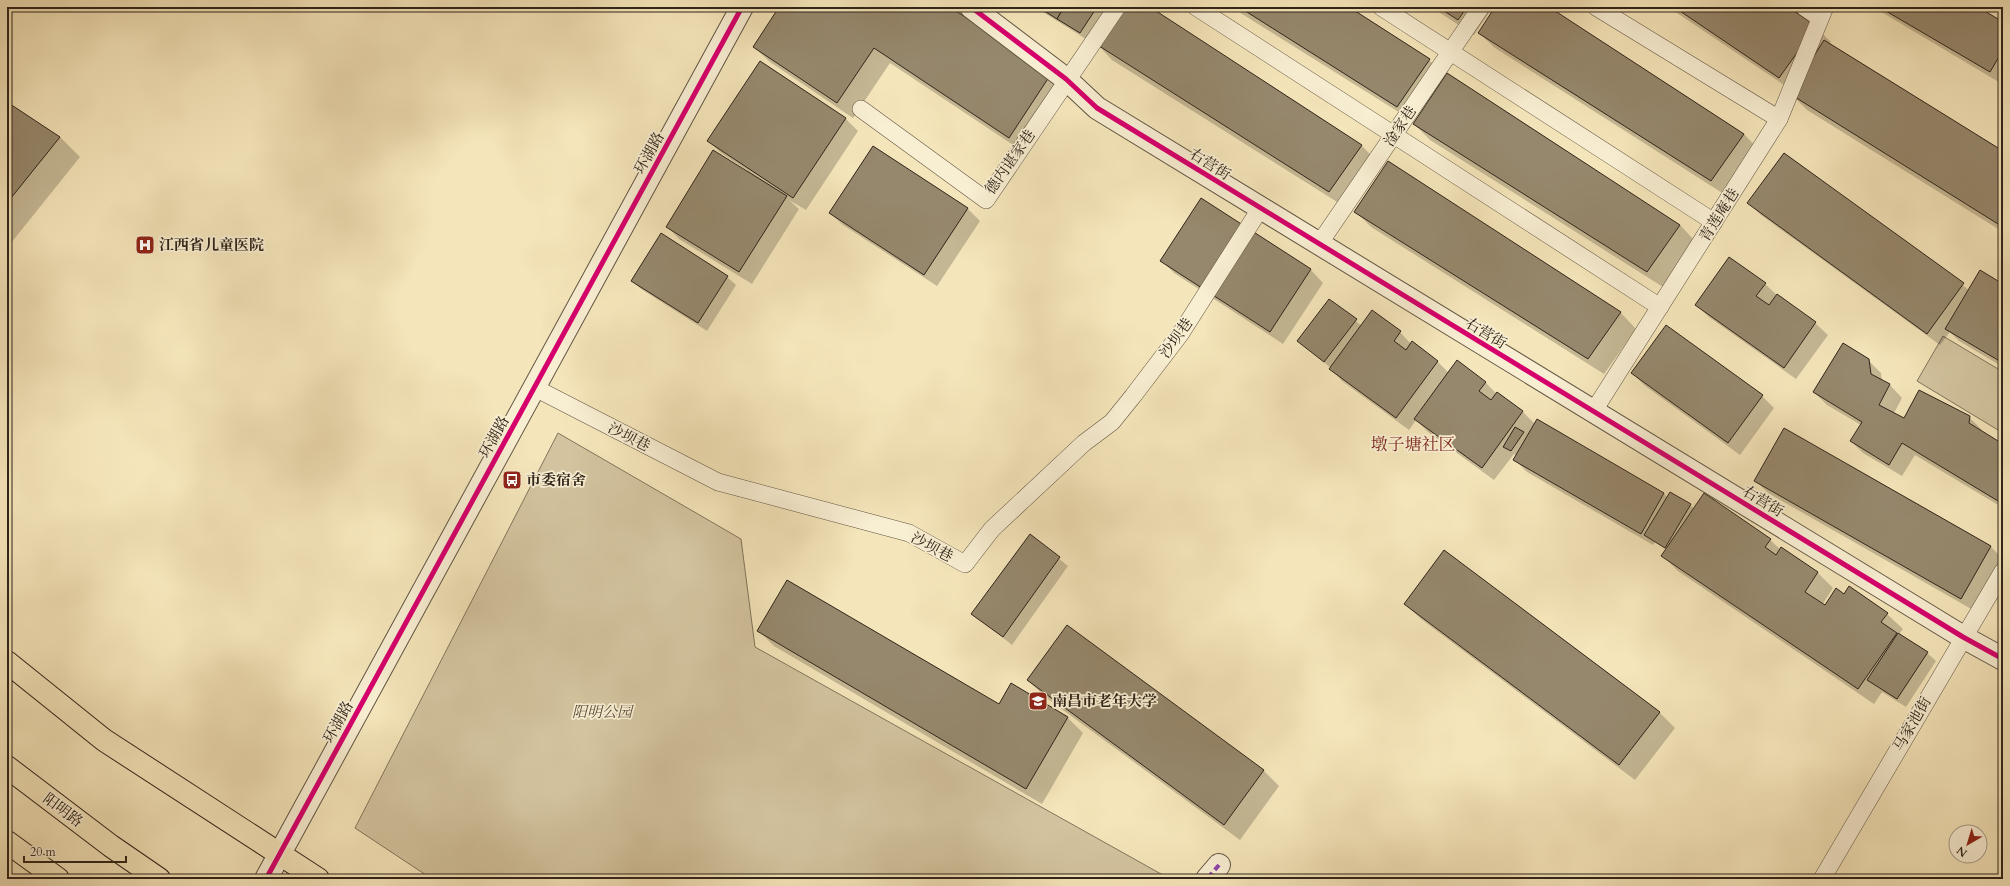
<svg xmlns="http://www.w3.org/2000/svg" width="2010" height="886" viewBox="0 0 2010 886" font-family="Cardo,'Noto Serif SC',serif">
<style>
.green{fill:#d3c49f;stroke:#81745c}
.shadow{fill:#0003}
.building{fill:#96886d;stroke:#2f2419}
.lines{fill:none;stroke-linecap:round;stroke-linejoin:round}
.service-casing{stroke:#605441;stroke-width:18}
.minor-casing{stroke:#605441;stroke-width:24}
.tertiary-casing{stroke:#605441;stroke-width:24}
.primary-casing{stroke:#2f2419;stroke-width:24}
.trunk-casing{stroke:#2f2419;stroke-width:24}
.service{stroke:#f8eed2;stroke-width:17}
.minor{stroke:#f8eed2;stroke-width:22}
.tertiary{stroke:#f8eed2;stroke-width:22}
.primary{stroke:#f5e5ba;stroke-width:22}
.trunk{stroke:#f5e5ba;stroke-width:22}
.quiet{stroke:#8e44ad;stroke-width:4;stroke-dasharray:8 4;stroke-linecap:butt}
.cycleway-casing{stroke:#f8eed2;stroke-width:8}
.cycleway{stroke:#d6006c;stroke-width:5}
.labels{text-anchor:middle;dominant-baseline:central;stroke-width:3.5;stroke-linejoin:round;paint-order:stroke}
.street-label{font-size:15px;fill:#2f2419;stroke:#f8eed2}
.poi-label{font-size:15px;font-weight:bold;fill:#2f2419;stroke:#f8eed2;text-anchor:start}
.park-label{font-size:15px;font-style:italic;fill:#584c3a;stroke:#f8eed2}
.quarter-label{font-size:17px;fill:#7a1f14;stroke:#f8eed2}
</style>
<rect width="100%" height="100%" fill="#f5e5ba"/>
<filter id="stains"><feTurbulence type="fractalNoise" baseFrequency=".005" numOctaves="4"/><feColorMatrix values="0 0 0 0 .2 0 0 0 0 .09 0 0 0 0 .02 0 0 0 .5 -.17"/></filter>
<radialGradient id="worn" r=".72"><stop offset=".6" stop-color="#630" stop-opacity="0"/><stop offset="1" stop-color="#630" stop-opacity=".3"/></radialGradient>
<!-- green -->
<g class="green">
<polygon points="1943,336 2003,372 2003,433 1917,381"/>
<polygon points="558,433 741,539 755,647 1170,879 432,879 355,828"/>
</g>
<!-- shadow -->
<g class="shadow">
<polygon points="780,7 948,7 1066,90 1025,153 890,63 853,118 770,62 754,47"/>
<polygon points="1035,7 1110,7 1089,41"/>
<polygon points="1148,7 1362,146 1377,161 1345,207 1112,60 1097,44"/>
<polygon points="1231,7 1347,7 1429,60 1446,77 1680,225 1695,241 1663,287 1430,140 1414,124 1445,79 1443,78 1413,121"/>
<polygon points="1431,7 1493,7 1474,35"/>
<polygon points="1496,7 1548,7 1744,134 1759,150 1727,196 1495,48 1479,33"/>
<polygon points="1668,7 1787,7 1815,26 1831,42 1829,44 2003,153 2003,232 1807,110 1791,94 1793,91"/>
<polygon points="1873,7 1976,7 2003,23 2003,83 2002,84"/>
<polygon points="7,103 60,137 80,157 7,248"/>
<polygon points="846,119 858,131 806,210 789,200 799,209 752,284 679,239 667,226 748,171 721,153 709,141"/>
<polygon points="873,147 968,209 980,221 937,286 843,225 830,213"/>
<polygon points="1784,154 1969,290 2003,285 2003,367 1959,341 1950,332 1940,345 1761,215 1748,203"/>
<polygon points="1389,162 1621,313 1636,329 1604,374 1371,227 1356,212"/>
<polygon points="1201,199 1311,270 1323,283 1283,344 1174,273 1162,261"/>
<polygon points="727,277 736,285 707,331 641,289 632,281"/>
<polygon points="1765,284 1778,296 1815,323 1828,335 1796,379 1709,317 1696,305"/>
<polygon points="1329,300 1362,326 1400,332 1411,344 1437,361 1449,373 1485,382 1497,394 1523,412 1535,424 1537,421 1664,494 1668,498 1690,505 1694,509 1770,540 1781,550 1782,548 1818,573 1833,588 1822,605 1825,607 1844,595 1849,588 1887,614 1903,629 1899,634 1927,653 1936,661 1906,707 1882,692 1874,704 1678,571 1663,556 1667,550 1655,542 1653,545 1527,472 1515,460 1517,456 1514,454 1494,480 1428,432 1416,420 1409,430 1342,381 1331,368 1298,341"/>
<polygon points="1868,360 1881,373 1882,381 1890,385 1902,398 1894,413 1905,419 1969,417 1982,430 1981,432 2003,445 2003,508 1915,455 1902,476 1863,453 1851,441 1861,425 1827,405 1814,392"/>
<polygon points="1632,373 1762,396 1774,408 1740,455 1644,385"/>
<polygon points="1755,480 1990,546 2003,559 1973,610 1768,493"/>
<polygon points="1030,536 1068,566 1012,645 973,614"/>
<polygon points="1405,604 1659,712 1675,728 1635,780 1421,619"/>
<polygon points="1067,627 1264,771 1279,786 1240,840 1044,696 1028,680"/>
<polygon points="759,631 999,705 1012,684 1068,718 1083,733 1042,804 774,646"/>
</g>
<!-- building -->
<g class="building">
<polygon points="779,7 950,7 1051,74 1009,138 874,48 837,103 753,47"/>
<polygon points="1038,7 1064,7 1057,19"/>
<polygon points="1064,7 1097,7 1080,33 1057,19"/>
<polygon points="1120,7 1150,7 1362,145 1329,192 1096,44"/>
<polygon points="1239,7 1349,7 1430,59 1397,107"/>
<polygon points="1438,7 1467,7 1458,20"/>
<polygon points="1495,7 1549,7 1744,134 1711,181 1478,33"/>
<polygon points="1674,7 1788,7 1816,26 1779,78"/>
<polygon points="1879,7 1978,7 2003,22 2003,50 1990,72"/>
<polygon points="1824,40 2003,151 2003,216 1998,224 1790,94"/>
<polygon points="760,61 846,118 793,198 707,141"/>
<polygon points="1447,73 1680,225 1647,272 1413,124"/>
<polygon points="7,102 60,137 7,203"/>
<polygon points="873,146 968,208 924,275 829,213"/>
<polygon points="713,150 787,196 739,272 666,227"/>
<polygon points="1784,153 1964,283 1927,334 1747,203"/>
<polygon points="1388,161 1621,312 1588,359 1354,212"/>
<polygon points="1201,198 1311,269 1270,332 1160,261"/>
<polygon points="661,233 728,276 698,323 631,281"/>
<polygon points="1729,257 1766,283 1756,296 1769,305 1777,294 1816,322 1784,368 1695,305"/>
<polygon points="1980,270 2003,284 2003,363 1945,329"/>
<polygon points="1329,299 1357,319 1324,362 1297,341"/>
<polygon points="1372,310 1401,331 1394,341 1406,350 1412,341 1438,361 1396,418 1329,369"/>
<polygon points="1666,325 1763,395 1728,443 1631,373"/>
<polygon points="1843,343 1869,359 1871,374 1890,384 1879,405 1904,418 1919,390 1970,416 1969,423 2003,444 2003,504 1902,443 1889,465 1850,441 1862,422 1813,392"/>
<polygon points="1457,360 1486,382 1479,391 1491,400 1497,392 1523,411 1482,468 1414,419"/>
<polygon points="1537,419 1664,493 1641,534 1513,460"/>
<polygon points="1515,427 1524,432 1511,451 1503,447"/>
<polygon points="1784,428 1991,546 1961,599 1754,481"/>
<polygon points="1670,492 1691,504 1665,548 1644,535"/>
<polygon points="1704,493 1771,539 1765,547 1776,555 1781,547 1818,572 1805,592 1825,605 1836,588 1844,594 1849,586 1888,613 1881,622 1897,633 1858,689 1661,556"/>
<polygon points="1030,534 1060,557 1003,637 971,614"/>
<polygon points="1444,550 1660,712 1619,765 1404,604"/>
<polygon points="787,580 999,704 1011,683 1068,717 1026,789 757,631"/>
<polygon points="1067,625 1264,770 1224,825 1027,680"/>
<polygon points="1898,633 1928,652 1897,699 1867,680"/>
</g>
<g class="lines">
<!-- service casing -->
<g class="service-casing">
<g id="service">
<polyline points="1196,7 1660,307"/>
<polyline points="1381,7 1714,222"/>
<polyline points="1596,7 1779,119"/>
<polyline points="1804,7 1820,18"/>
<polyline points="861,109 986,200 1117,7"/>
<polyline points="1319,244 1481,7"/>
<polyline points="535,388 718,482 909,533 965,564 992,529 1084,443 1112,422 1133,396 1181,333 1260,209"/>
<polyline points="1593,412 1779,119 1825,7"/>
<polyline points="1822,879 2003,571"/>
</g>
</g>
<!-- minor casing -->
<g class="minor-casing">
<g id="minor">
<polyline points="971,7 1066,79 1097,108 1963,637 2003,659"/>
<polyline points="1207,879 1219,865"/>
</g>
</g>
<!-- tertiary casing -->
<g class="tertiary-casing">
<polyline id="tertiary" points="266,879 742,7"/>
</g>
<!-- primary casing -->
<g class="primary-casing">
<polyline id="primary" points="7,662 104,740 318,879"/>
</g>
<!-- trunk casing -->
<g class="trunk-casing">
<g id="trunk">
<polyline points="7,767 111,846 159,879"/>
<polyline points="7,842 58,879"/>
</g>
</g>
<!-- service -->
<use href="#service" class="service"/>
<!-- minor -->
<use href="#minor" class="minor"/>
<!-- tertiary -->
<use href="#tertiary" class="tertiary"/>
<!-- primary -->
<use href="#primary" class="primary"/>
<!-- trunk -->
<use href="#trunk" class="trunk"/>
<!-- quiet -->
<polyline class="quiet" points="1207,879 1219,865"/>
<!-- cycleway casing -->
<g class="cycleway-casing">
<g id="cycleway">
<polyline points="971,7 1066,79 1097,108 1963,637 2003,659"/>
<polyline points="266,879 742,7"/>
</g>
</g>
<!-- cycleway -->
<use href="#cycleway" class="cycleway"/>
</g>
<!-- icons -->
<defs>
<g id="hospital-square" transform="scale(1)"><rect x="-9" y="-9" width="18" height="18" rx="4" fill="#8f2418" stroke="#f8eed2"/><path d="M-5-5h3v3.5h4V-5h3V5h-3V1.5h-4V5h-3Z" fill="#fff"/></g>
<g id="bus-square" transform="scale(1)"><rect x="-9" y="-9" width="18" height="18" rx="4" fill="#8f2418" stroke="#f8eed2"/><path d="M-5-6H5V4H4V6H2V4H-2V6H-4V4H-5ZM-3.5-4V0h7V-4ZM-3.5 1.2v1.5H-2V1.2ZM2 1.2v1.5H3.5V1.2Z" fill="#fff"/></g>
<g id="university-square" transform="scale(1)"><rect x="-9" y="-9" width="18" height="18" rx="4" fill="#8f2418" stroke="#f8eed2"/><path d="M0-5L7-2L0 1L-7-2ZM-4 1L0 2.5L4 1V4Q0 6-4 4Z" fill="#fff"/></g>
</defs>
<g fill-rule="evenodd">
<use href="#hospital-square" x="145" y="245"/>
<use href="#bus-square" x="512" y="480"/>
<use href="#university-square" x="1038" y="701"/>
</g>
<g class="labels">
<!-- street labels -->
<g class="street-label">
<text transform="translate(1400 126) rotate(-56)">淦家巷</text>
<text transform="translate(649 153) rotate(-61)">环湖路</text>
<text transform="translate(1010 162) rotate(-55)">德内谌家巷</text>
<text transform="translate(1210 164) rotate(32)">右营街</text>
<text transform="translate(1719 215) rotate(-58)">青莲庵巷</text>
<text transform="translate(1486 333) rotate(31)">右营街</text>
<text transform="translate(1176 338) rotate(-55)">沙坝巷</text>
<text transform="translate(494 437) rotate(-61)">环湖路</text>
<text transform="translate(629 437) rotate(27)">沙坝巷</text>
<text transform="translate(1763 501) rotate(31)">右营街</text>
<text transform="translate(932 547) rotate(28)">沙坝巷</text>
<text transform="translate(338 722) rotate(-61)">环湖路</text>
<text transform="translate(1912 724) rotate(-60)">马家池街</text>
<text transform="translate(63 810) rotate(37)">阳明路</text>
</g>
<!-- poi labels -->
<g class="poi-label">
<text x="159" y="245">江西省儿童医院</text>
<text x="526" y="480">市委宿舍</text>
<text x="1052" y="701">南昌市老年大学</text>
</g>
<!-- park labels -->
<g class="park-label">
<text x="602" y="712">阳明公园</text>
</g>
<!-- quarter labels -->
<g class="quarter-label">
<text x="1413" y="444">墩子塘社区</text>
</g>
</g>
<!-- margin -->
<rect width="2010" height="886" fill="none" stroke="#f5e5ba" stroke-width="24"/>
<rect x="8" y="8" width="1994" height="870" fill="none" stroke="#2f2419" stroke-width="2"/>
<rect x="12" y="12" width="1986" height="862" fill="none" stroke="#2f2419"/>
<!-- north arrow -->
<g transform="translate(1968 844) rotate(218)"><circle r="19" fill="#f8eed2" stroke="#a89d88"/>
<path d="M0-3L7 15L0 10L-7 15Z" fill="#8f2418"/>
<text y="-6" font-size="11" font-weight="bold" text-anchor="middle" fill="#2f2419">N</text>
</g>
<!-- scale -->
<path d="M24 856v6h102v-6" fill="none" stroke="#2f2419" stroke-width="2"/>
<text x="30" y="856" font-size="12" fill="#2f2419" stroke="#f8eed2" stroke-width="3" paint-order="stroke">20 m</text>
<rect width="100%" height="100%" filter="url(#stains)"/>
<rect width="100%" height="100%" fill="url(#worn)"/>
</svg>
